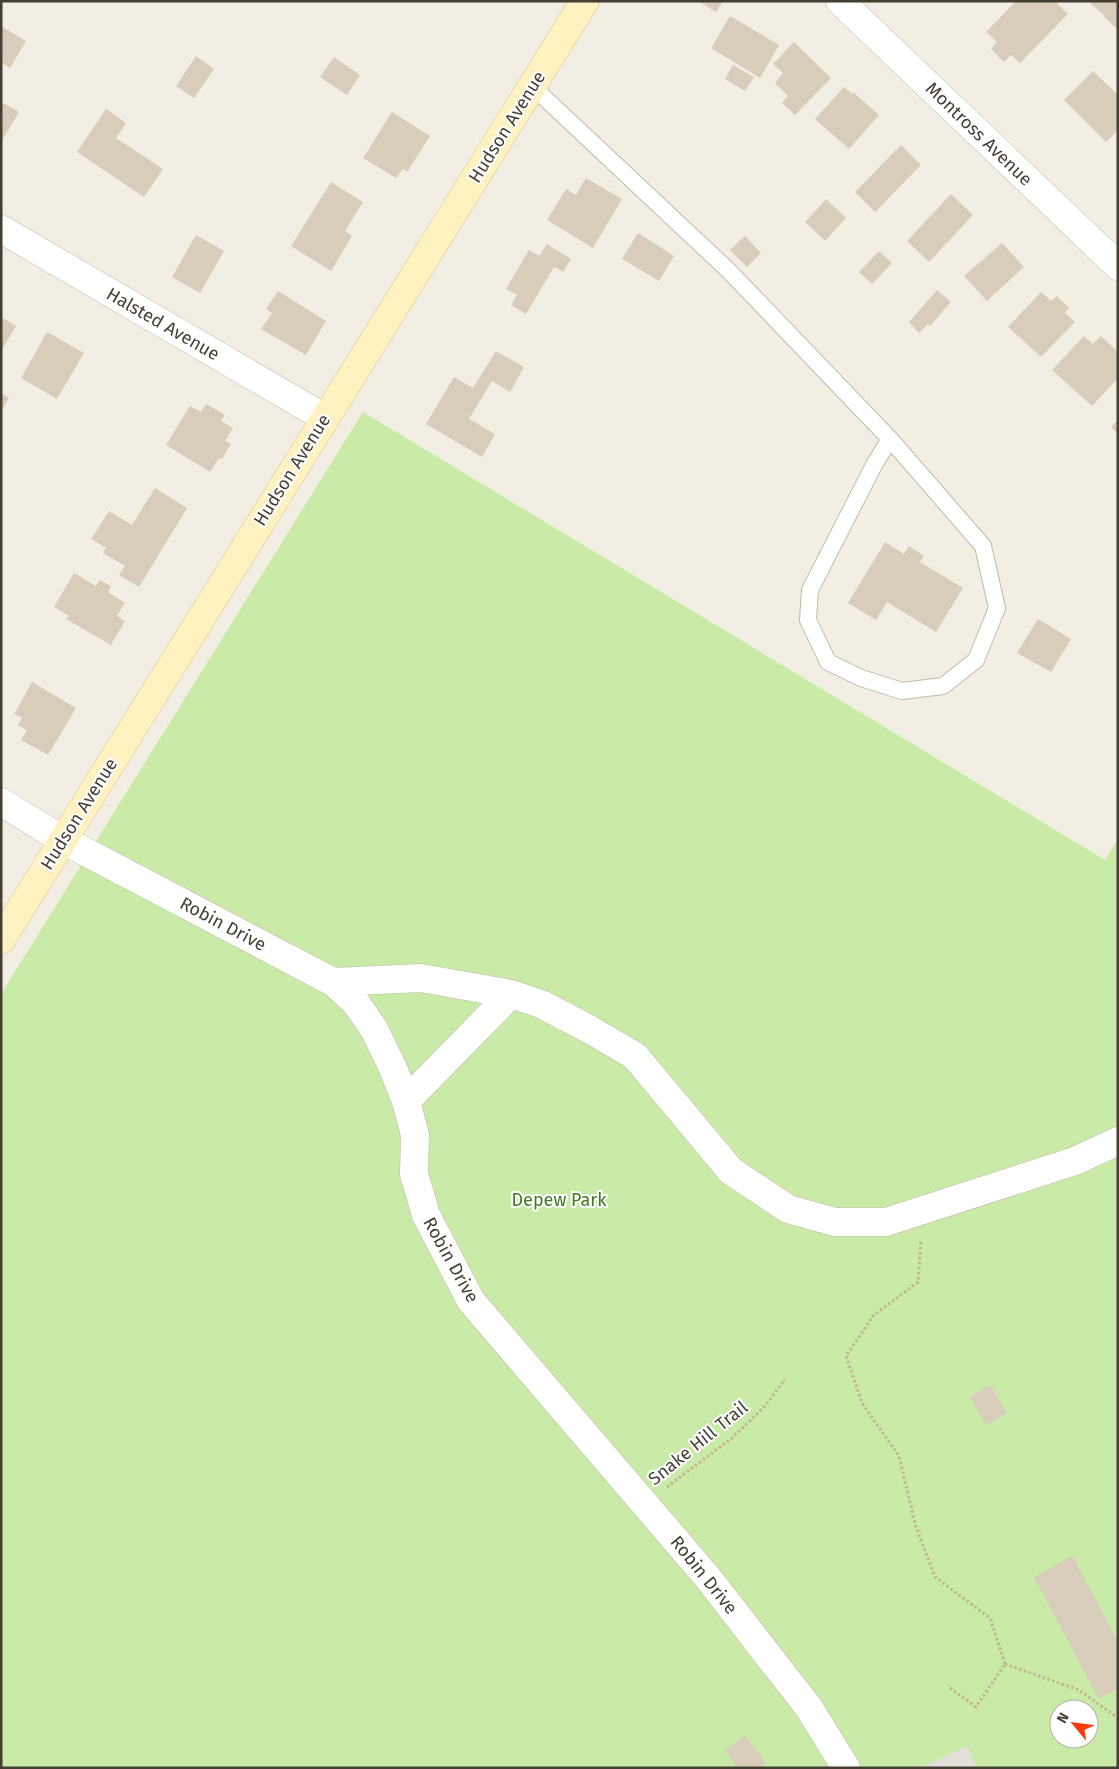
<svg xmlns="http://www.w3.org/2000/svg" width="1119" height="1769" viewBox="0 0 1119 1769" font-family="'Fira Sans',sans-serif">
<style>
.green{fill:#caeaa8;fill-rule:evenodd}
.parking{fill:#e3e0dc}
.building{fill:#d8cdbb}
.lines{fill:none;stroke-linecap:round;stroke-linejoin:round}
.lane-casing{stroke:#c1b9a8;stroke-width:18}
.street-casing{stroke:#c1b9a8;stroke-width:29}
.secondary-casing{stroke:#d5c58f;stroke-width:29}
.path{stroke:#c1b395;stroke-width:3;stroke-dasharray:2.5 2.5;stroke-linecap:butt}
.lane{stroke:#fff;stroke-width:16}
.street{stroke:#fff;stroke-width:28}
.secondary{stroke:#fff2c0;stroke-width:28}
.labels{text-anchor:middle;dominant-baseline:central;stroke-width:4;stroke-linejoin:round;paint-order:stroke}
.street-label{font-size:18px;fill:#453e33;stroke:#fff}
.park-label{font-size:18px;fill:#417923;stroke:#fff}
</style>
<rect width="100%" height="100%" fill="#f3eee3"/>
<!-- green -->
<path class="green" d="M 363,412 L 1105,860 L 1118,839 L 1118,1768 L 1,1768 L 1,994 ZM 1059,1709 L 1089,1709 L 1089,1739 L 1059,1739 Z"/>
<!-- parking -->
<polygon class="parking" points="967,1746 977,1768 920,1768"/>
<!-- building -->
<g class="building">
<polygon points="698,1 723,1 716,12"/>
<polygon points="1016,1 1055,1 1068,14 1020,63 1011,55 1004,62 991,49 997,42 986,32"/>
<polygon points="1088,1 1118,1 1118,30 1103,16 1104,15"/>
<polygon points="730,16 779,45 760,78 711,48"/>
<polygon points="1,26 26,41 10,68 1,62"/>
<polygon points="794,42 831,78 795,115 782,103 788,96 775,83 783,73 773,64"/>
<polygon points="196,56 214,69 194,98 176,86"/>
<polygon points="334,57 360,75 347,95 320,77"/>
<polygon points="733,65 754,77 745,91 725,79"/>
<polygon points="1093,71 1118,95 1118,130 1106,142 1064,100"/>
<polygon points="844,87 852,94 853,92 879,115 849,149 815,119"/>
<polygon points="1,102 19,112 1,142"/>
<polygon points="106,109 126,123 116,138 163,169 144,197 77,152"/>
<polygon points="392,112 430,136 407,172 403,169 396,178 363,158"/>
<polygon points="901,145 921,165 875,212 855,192"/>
<polygon points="586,178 622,199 593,248 547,220 566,189 576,195"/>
<polygon points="331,182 363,202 345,231 352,236 331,271 291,246"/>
<polygon points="951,194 973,215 929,262 907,241"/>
<polygon points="826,199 846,218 825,241 805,222"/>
<polygon points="638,233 674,256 659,281 622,259"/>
<polygon points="196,235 224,251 200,293 172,277"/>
<polygon points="745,236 761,253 747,267 730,250"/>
<polygon points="1002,243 1024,267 987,301 964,276"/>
<polygon points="547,244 571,259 563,272 554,267 526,314 511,305 517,295 506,289 529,250 539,256"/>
<polygon points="879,251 892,263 872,284 859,272"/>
<polygon points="937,290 951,302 930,326 928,324 919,333 909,322"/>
<polygon points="278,291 326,321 306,355 261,329 272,313 266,309"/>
<polygon points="1041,292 1051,301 1057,296 1069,308 1065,313 1075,322 1041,357 1008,327"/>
<polygon points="3,318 16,326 1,351 1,321"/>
<polygon points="47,332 84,353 57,399 21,378"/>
<polygon points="1084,336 1093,344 1101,336 1118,352 1118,378 1092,406 1052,370"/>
<polygon points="496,351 524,367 510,392 492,381 469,419 495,434 482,457 426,424 454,377 473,388"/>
<polygon points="1,393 9,398 1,411"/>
<polygon points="206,404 225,415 221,421 233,428 225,441 231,444 222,459 219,458 210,472 166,445 190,406 201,412"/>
<polygon points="1118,420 1118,434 1111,427"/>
<polygon points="155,488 187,508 139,587 119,575 125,566 103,553 106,548 91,539 109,511 132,525"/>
<polygon points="885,542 904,554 909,546 924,556 920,562 963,588 936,632 887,602 876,620 848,603"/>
<polygon points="74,573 96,586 100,580 111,586 108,592 125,603 117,616 125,621 111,645 66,619 69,616 54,607"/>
<polygon points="1038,619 1071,639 1051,672 1017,653"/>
<polygon points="32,682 76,708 48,755 21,740 27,730 18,725 22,718 14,714"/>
<polygon points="990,1385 1007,1413 986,1425 970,1397"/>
<polygon points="1072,1556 1118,1641 1118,1689 1099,1699 1034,1577"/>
<polygon points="745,1735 766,1763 761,1768 738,1768 725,1751"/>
</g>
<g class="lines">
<!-- lane casing -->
<g class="lane-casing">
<polyline id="lane" points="533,87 729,271 890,439 983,546 997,608 976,660 943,686 902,691 861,678 828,662 808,620 810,590 874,465 890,439"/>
</g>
<!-- street casing -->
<g class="street-casing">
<g id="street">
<polyline points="840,1 1118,266"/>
<polyline points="1,229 325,418"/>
<polyline points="1,802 63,840 333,982 356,1003 374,1029 392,1066 406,1101 415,1135 414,1174 426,1215 471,1301 708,1578 809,1708 846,1768"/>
<polyline points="333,982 421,978 511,994 541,1004 589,1029 635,1056 731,1171 788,1209 835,1222 886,1222 1075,1161 1118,1141"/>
<polyline points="406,1101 511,994"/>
</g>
</g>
<!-- secondary casing -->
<g class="secondary-casing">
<polyline id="secondary" points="1,940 585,1"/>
</g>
<!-- path -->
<g class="path">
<polyline points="921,1242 918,1282 873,1316 846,1356 862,1403 899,1456 916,1527 935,1577 990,1618 1005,1664"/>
<polyline points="667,1487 732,1438 765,1406 785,1379"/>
<polyline points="1005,1664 1079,1690 1118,1718"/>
<polyline points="950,1688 976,1707 1005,1664"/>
</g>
<!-- lane -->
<use href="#lane" class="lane"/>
<!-- street -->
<use href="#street" class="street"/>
<!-- secondary -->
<use href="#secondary" class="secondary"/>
</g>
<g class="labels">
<!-- street labels -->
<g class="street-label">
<text transform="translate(507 127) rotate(-58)">Hudson Avenue</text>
<text transform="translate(979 134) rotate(44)">Montross Avenue</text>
<text transform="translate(163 324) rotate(30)">Halsted Avenue</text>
<text transform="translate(292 470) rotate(-58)">Hudson Avenue</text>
<text transform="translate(79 814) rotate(-58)">Hudson Avenue</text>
<text transform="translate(223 924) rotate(28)">Robin Drive</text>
<text transform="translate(451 1260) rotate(61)">Robin Drive</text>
<text transform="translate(698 1443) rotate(-39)">Snake Hill Trail</text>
<text transform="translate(704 1575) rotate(51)">Robin Drive</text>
</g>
<!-- park labels -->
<g class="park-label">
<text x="559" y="1200">Depew Park</text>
</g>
</g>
<!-- border -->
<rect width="1119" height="1769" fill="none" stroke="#453e33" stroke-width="5"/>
<!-- north arrow -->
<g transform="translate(1074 1724) rotate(299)"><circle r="24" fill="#ffffff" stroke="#b5b2ad"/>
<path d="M0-4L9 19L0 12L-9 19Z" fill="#ff3a0d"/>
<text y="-8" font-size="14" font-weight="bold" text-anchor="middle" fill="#453e33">N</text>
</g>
</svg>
